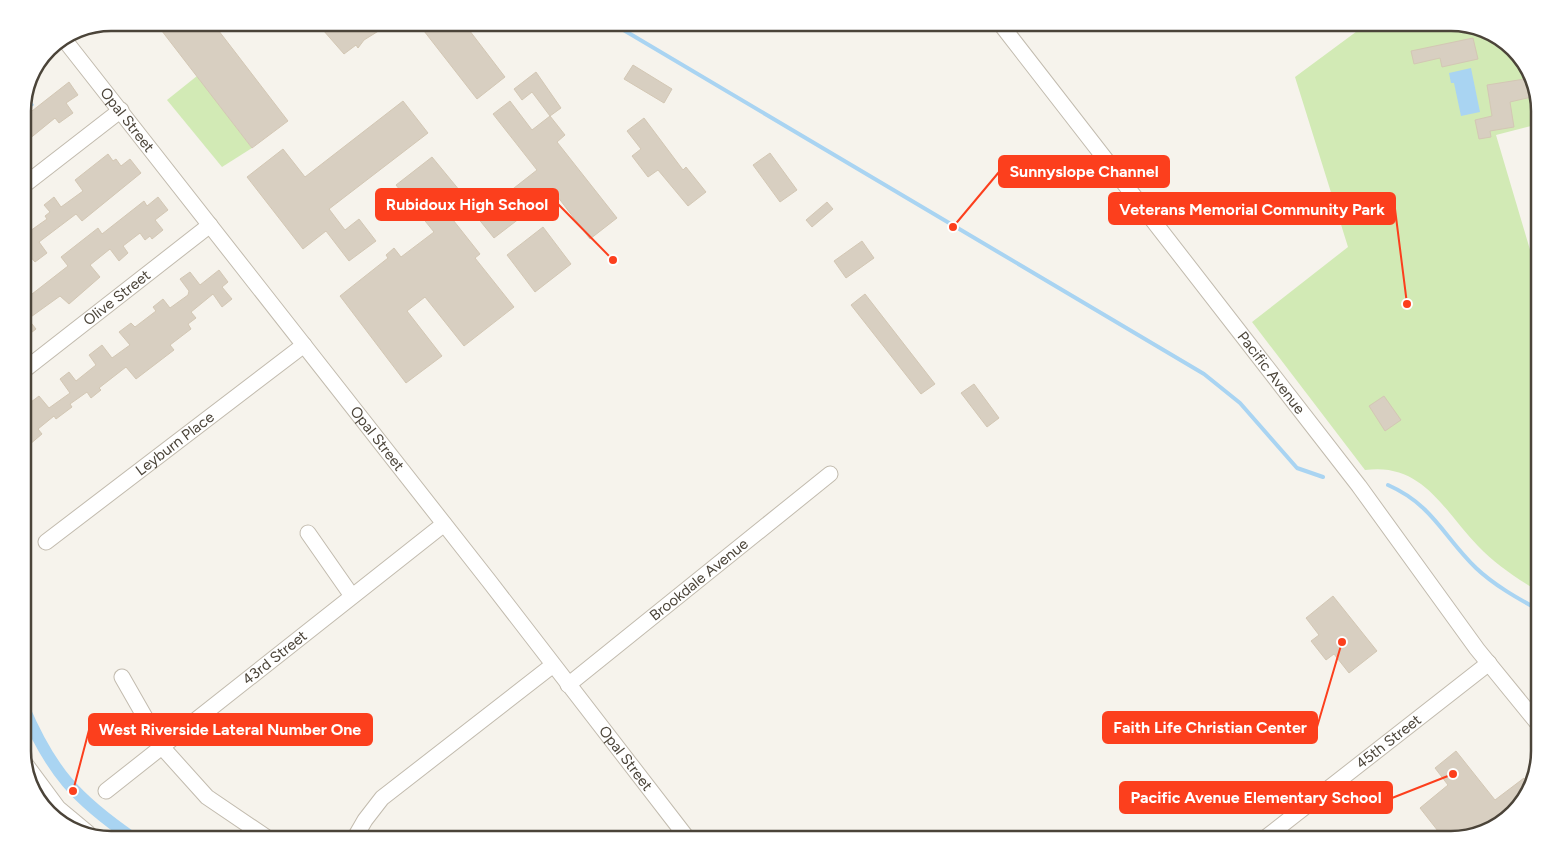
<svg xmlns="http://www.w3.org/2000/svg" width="1562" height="862" viewBox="0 0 1562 862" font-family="Figtree,sans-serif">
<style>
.green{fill:#d2eab5}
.water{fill:#a9d4f2}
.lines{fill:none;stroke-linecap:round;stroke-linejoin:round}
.stream{stroke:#a9d4f2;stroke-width:4}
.canal{stroke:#a9d4f2;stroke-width:12}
.building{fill:#d8cfc1;stroke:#d3c7b4}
.minor-casing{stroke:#c2bbae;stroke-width:17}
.minor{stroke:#fff;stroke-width:15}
.labels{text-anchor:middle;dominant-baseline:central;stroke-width:4;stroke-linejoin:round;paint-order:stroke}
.street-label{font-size:15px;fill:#4b4439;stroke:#fff}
.rim{fill:none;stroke:#4b4439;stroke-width:2.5}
.leader{fill:none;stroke:#fc3f1d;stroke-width:2}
.callout-dot{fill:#fc3f1d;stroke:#fff;stroke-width:2}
.callout{fill:#fc3f1d;stroke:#fc3f1d;stroke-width:2}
.callout-label{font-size:16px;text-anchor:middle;font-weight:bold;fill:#fff}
</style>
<rect width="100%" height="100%" fill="#f6f3ec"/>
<!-- green -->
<g class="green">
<path d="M 1368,23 L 1451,23 L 1495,34 L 1527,67 L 1539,106 L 1539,124 L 1496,135 L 1539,280 L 1539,592 C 1518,579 1496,565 1478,546 C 1444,511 1423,462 1365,470 L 1252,322 L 1348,247 L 1295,77 Z"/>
<polygon points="197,76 252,148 222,167 167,100"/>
</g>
<!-- water -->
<g class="water">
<polygon points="1471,68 1480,112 1461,116 1454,83 1451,83 1449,73"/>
<polygon points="30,99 34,105 23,114 23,106"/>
</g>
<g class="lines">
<!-- stream -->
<g class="stream">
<polyline points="610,22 1204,374 1240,403 1297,468 1323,477"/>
<path d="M 1388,485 C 1433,505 1443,536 1476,568 C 1494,585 1517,598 1539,610"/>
</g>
<!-- canal -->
<path class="canal" d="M 23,706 C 51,772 76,799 134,839"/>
</g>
<!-- building -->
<g class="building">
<polygon points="155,22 212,22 288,121 252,148"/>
<polygon points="316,22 393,22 364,40 358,48 356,45 344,54"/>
<polygon points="417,22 463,22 505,77 477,99"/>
<polygon points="1473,38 1478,59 1442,67 1440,58 1414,64 1411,51"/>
<polygon points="633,65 672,89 664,103 624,79"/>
<polygon points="536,72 561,108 550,116 532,92 522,100 514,89"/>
<polygon points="1531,78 1536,96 1510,102 1514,127 1490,131 1491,137 1479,139 1475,120 1492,116 1487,85"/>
<polygon points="69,82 78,95 66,103 73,113 59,123 55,118 23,144 23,118"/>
<polygon points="403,101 428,133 329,209 345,230 359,219 376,241 349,261 326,231 303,249 247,177 283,149 305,177"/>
<polygon points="510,101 532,130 550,116 565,135 557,142 617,218 590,239 554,192 494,238 477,217 537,170 493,114"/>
<polygon points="644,118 683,170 686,167 706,192 688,206 658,170 648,177 632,156 641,149 627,131"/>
<polygon points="770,153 797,190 780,202 753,165"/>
<polygon points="108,154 113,161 116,159 121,166 130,159 141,173 82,221 76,214 39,242 47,253 35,262 27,253 23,257 23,222 30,231 47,219 45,216 50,212 44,205 54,197 61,207 83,191 75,180"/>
<polygon points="432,157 460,191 442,206 480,254 475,258 514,307 464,346 425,297 407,311 442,356 406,383 340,296 388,258 386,255 394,248 401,257 434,232 396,185"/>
<polygon points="158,197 168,210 155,220 163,230 152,239 150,236 145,240 140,233 123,246 128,253 119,261 110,249 90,265 100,277 69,304 60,296 28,319 36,329 23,339 23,301 68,266 61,257 98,228 102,234 144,201 147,206"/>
<polygon points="827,202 833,209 812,227 806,220"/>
<polygon points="543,227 571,264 535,292 507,255"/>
<polygon points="862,241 874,258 846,278 834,261"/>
<polygon points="219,270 228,282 222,287 232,299 222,307 213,294 191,312 196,318 188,324 191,329 170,345 174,350 136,379 126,367 99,388 101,390 91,398 87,392 70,404 72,407 56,419 54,416 38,429 42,434 23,450 23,408 39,396 49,408 70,393 60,379 69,372 76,381 96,365 89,355 102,345 112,358 130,345 119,332 131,323 135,327 156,311 153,307 163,299 170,308 188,295 189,291 180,279 190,272 200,285"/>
<polygon points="865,294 935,384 921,394 851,305"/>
<polygon points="974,384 999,418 987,427 961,393"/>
<polygon points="1384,396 1401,420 1385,431 1369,406"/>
<polygon points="1333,596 1377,651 1349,673 1334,654 1326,660 1311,641 1319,635 1306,618"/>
<polygon points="1456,751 1495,800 1524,778 1530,786 1528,795 1495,827 1445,840 1420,808 1448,785 1435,768"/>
</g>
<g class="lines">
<!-- minor casing -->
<g class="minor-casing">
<g id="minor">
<path id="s1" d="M 999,22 L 1359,486 L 1477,649 L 1539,725"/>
<path id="s2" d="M 63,38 L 489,581 L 688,839"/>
<polyline points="23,186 121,110"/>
<path id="s3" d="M 23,371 L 210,225"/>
<polyline points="308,533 352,596"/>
<path id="s4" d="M 46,542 L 304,345"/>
<polyline points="122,677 162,747 207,797 269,839"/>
<path id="s5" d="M 568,685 L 830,474"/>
<polyline points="24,762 58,808 88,833"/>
<path id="s6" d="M 106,791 L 444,524"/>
<polyline points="354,839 365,820 382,798 553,665"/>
<path id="s7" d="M 1264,839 L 1489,663"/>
</g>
</g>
<!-- minor -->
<use href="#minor" class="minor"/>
</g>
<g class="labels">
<!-- street labels -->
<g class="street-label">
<text stroke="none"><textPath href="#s2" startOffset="104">Opal Street</textPath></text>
<text stroke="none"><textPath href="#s3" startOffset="119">Olive Street</textPath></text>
<text stroke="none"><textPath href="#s1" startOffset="444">Pacific Avenue</textPath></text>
<text stroke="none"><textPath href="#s2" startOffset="509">Opal Street</textPath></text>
<text stroke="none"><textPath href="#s4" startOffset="162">Leyburn Place</textPath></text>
<text stroke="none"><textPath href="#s5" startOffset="168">Brookdale Avenue</textPath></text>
<text stroke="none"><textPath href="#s6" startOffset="215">43rd Street</textPath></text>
<text stroke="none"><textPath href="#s7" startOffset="158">45th Street</textPath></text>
<text stroke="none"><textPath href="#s2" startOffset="914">Opal Street</textPath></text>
</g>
</g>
<!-- crop -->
<path d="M0 0H1562V862H0ZM111 31H1451A80 80 0 0 1 1531 111V751A80 80 0 0 1 1451 831H111A80 80 0 0 1 31 751V111A80 80 0 0 1 111 31Z" fill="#fff" fill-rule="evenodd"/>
<path class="rim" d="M111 31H1451A80 80 0 0 1 1531 111V751A80 80 0 0 1 1451 831H111A80 80 0 0 1 31 751V111A80 80 0 0 1 111 31Z"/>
<!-- callouts -->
<path class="leader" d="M953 227L999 172M613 260L558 204M1407 304L1395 209M1342 642L1317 727M73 791L89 730M1453 774L1392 798"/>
<g class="callout-dot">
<circle cx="953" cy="227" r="5"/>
<circle cx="613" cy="260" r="5"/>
<circle cx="1407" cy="304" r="5"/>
<circle cx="1342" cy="642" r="5"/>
<circle cx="73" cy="791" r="5"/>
<circle cx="1453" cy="774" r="5"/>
</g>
<g class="callout">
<rect x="999" y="156" width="170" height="31" rx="5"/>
<rect x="376" y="189" width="182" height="31" rx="5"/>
<rect x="1109" y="193" width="286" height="31" rx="5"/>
<rect x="1103" y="712" width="214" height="31" rx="5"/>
<rect x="89" y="714" width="283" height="31" rx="5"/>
<rect x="1120" y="782" width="272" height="31" rx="5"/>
</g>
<g class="callout-label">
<text x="1084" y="177">Sunnyslope Channel</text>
<text x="467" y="210">Rubidoux High School</text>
<text x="1252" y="215">Veterans Memorial Community Park</text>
<text x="1210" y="733">Faith Life Christian Center</text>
<text x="230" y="735">West Riverside Lateral Number One</text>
<text x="1256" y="803">Pacific Avenue Elementary School</text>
</g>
</svg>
